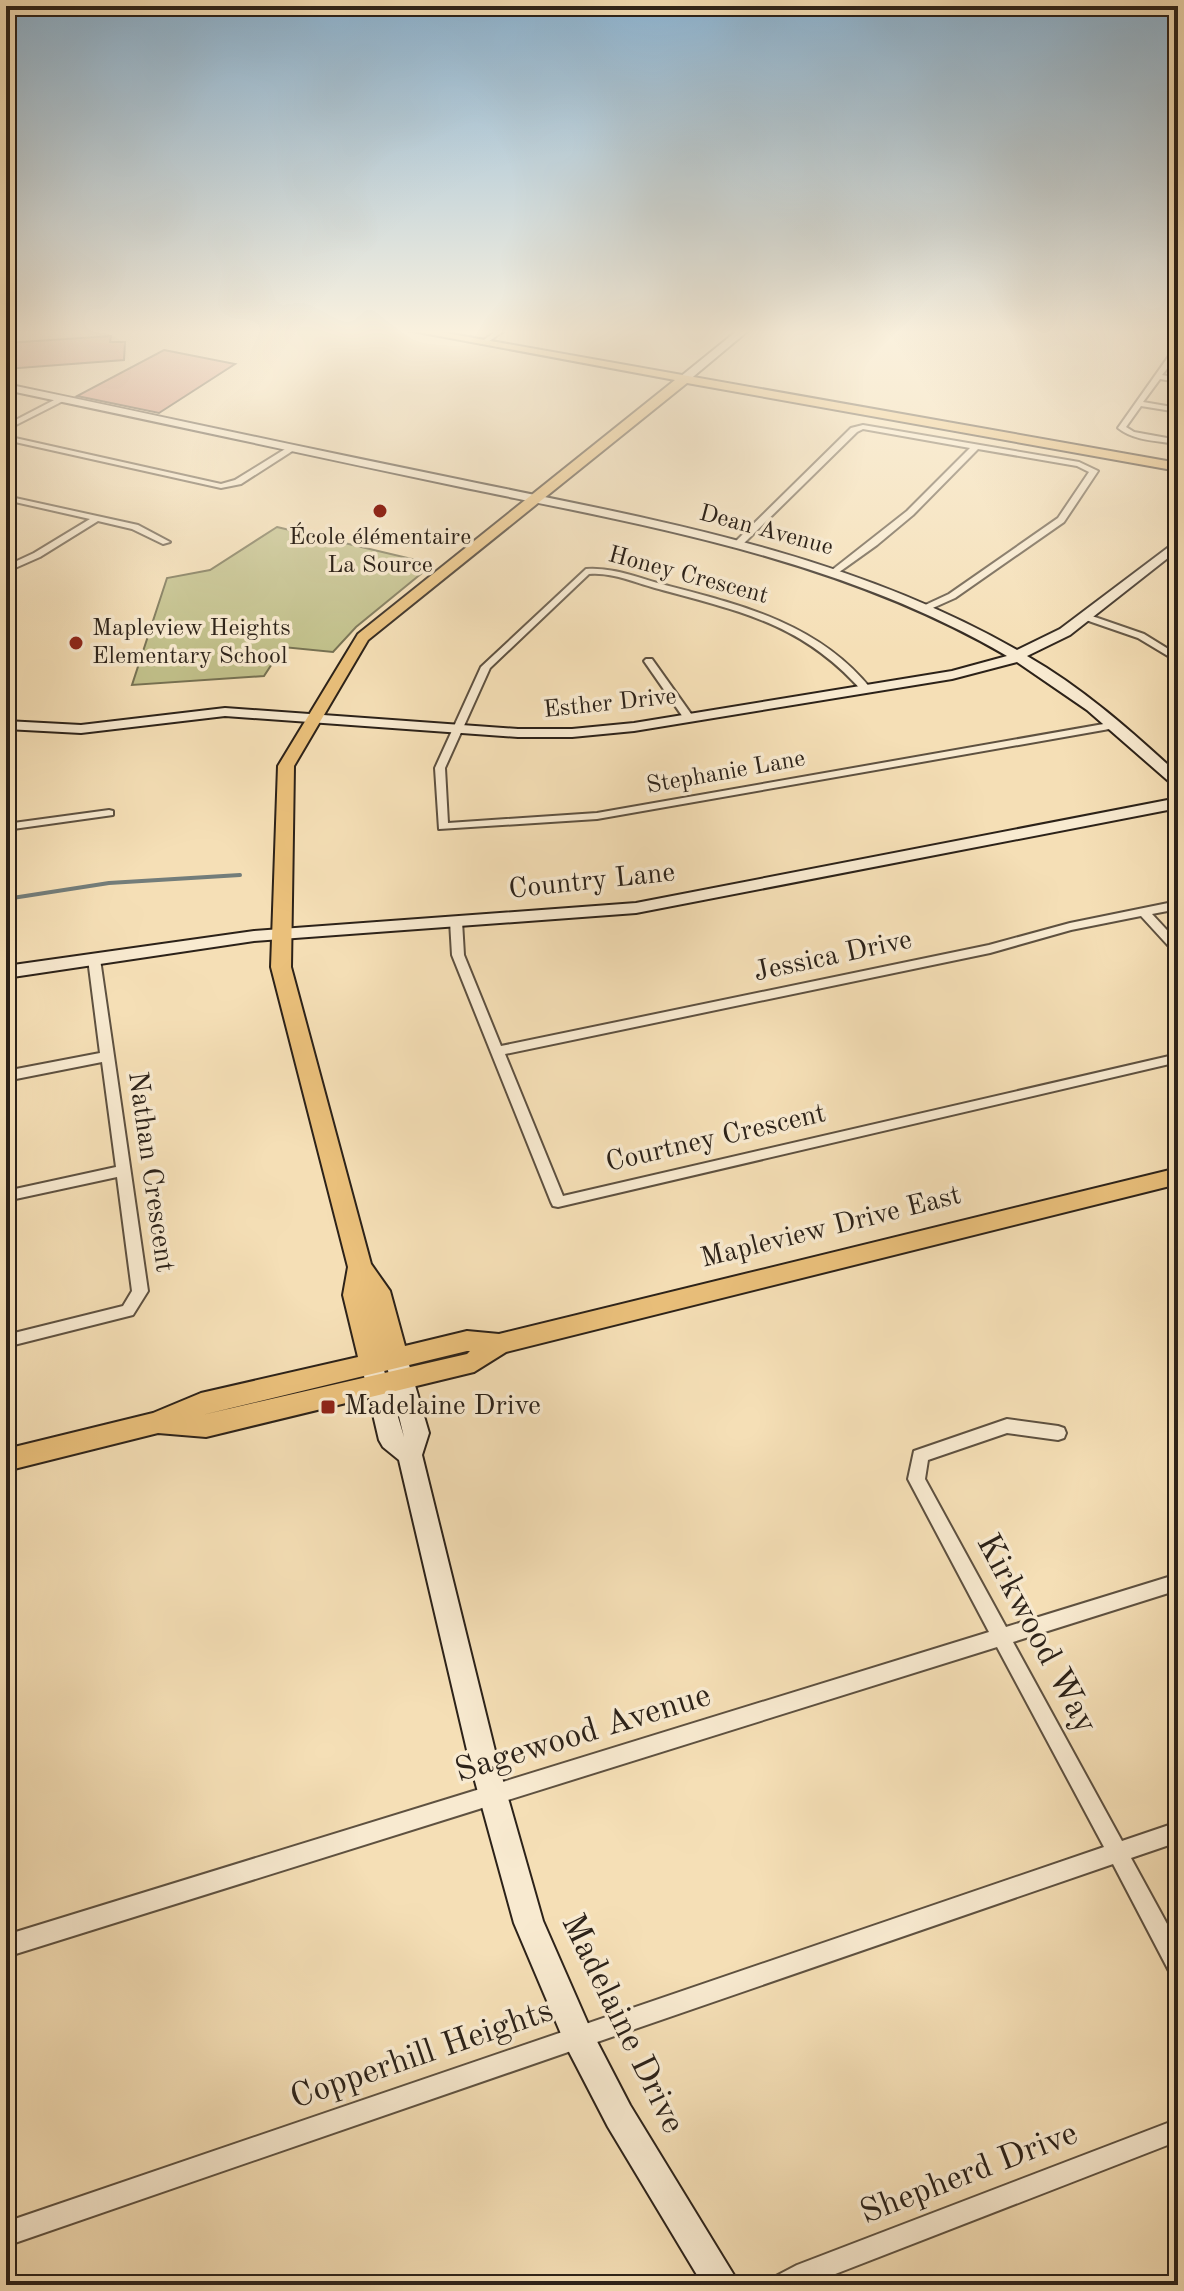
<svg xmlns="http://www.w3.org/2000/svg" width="1184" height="2291" viewBox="0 0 1184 2291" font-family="'Old Standard TT',serif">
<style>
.green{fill:#c1c08a;stroke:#767152;stroke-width:2}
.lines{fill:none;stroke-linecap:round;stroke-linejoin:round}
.stream{stroke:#737d7a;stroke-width:4}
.building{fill:#cd8071;stroke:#2c2219;stroke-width:2}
.street-casing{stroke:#5e5140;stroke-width:4}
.secondary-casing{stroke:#2c2219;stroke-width:4}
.primary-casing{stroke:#2c2219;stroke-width:4}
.street{fill:#f8ead0;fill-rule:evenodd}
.secondary{fill:#f8ead0;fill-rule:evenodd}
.primary{fill:#eac07b;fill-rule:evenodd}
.poi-dot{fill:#8f2418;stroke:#f8ead0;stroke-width:3}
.labels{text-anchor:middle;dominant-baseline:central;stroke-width:7;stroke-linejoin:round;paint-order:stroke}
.far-street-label{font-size:24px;fill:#2c2219;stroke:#f8ead0}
.far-poi-label{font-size:24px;fill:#2c2219;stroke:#f8ead0}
.street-label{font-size:28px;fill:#2c2219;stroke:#f8ead0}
.poi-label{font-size:28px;fill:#2c2219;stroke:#f8ead0;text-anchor:start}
.near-street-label{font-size:34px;fill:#2c2219;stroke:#f8ead0}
</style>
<rect width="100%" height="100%" fill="#f5dfb6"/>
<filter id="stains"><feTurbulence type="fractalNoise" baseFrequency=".0025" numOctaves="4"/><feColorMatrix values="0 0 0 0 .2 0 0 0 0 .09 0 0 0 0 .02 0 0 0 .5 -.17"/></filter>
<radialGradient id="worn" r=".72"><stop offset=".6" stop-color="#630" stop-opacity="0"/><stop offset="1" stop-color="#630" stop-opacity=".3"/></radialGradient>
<!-- green -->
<polygon class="green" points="277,527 433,564 356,627 333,652 283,647 264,676 132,685 167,578 210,570"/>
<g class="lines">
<!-- stream -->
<polyline class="stream" points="6,899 109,883 240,875"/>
</g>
<!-- building -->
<g class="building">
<polygon points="111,336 110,342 125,342 124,360 6,369 6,343"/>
<polygon points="164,350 235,364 159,413 77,396"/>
</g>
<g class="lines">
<!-- street casing -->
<g class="street-casing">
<g id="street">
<polygon points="498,330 505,330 485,344 481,344 481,342"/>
<path d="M 1178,351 L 1178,355 L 1162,375 L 1178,378 L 1178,382 L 1160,379 L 1143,402 L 1178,408 L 1178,412 L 1141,406 L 1126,427 L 1134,432 L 1178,440 L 1178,444 C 1158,441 1134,441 1118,428 L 1171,353 Z"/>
<polygon points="60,397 67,399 6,430 6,425"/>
<polygon points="863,425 1079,462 1098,471 1064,522 955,598 926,611 921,608 923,606 949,594 1058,518 1089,472 1077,466 978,449 913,515 877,545 835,575 832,574 832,570 907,511 970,448 863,429 857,432 742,545 736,545 736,541 851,428"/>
<polygon points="6,436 221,484 235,480 290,446 297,448 241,484 221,488 6,440"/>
<polygon points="6,496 138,525 170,542 163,544 132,529 98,521 40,557 6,572 6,566 34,553 90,519 6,500"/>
<path d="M 586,569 C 614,567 638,578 665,585 C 742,605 819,624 871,689 L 862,691 C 802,623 739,611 655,588 C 633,582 612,572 589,574 L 490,668 L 445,768 L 448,823 L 597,813 L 1115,722 L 1120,725 L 1115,728 L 597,819 L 439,829 L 435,768 L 481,667 Z"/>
<polygon points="1083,615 1089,615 1144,634 1178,655 1178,662 1138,638 1083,619"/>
<polygon points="646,659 652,659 694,718 693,720 685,720 644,661"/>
<polygon points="109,810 113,811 113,815 6,830 6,824"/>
<polygon points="1178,901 1178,909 1152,914 1178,942 1178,953 1174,952 1141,916 1071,930 990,953 505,1054 563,1196 1178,1054 1178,1062 558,1207 553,1206 551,1202 452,955 450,921 456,917 462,921 464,955 501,1046 989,945 1070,923"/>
<polygon points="94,955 100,959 148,1291 133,1315 6,1347 6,1335 123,1306 132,1291 117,1177 6,1201 6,1191 116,1167 102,1062 6,1081 6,1071 100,1053 88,959"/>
<polygon points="1007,1419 1058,1426 1064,1428 1066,1433 1064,1438 1058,1440 1007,1433 928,1460 925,1479 1006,1627 1178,1574 1178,1590 1013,1642 1122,1841 1178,1822 1178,1842 1131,1858 1178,1944 1178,1976 1170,1973 1113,1864 6,2246 6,2222 1104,1847 997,1647 6,1957 6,1935 989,1632 908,1479 914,1451"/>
<polygon points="1178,2119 1178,2141 807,2285 773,2285 776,2276 797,2265"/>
</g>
</g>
<!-- secondary casing -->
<g class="secondary-casing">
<g id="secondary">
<polygon points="738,330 749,330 688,381 680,381 680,377"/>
<path d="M 6,384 C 160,416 313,450 467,481 C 656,520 848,553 1017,650 L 1060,629 L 1178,540 L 1178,550 L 1070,635 L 1027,656 C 1083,688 1131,731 1178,774 L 1178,787 L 1173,785 L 1087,710 L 1017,662 L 952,679 L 634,731 L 572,737 L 518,737 L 225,716 L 81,733 L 6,729 L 6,721 L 81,725 L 225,708 L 518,729 L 572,729 L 634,723 L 952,671 L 1007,656 C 839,558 649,526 461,487 C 309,455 158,422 6,390 Z"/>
<polygon points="1178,798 1178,808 636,913 254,941 6,978 6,966 254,931 636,903"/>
<polygon points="396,1349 404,1352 407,1358 429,1433 422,1455 498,1763 543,1921 589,2026 630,2105 740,2285 703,2285 608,2127 567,2048 514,1923 470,1763 399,1460 383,1447 379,1440 361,1363 364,1357 372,1354 380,1357 404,1437 385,1358 388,1352"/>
</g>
</g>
<!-- primary casing -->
<g class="primary-casing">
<path id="primary" d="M 407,330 L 429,330 L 1178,463 L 1178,471 L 687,383 L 368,640 L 294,766 L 291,967 L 371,1264 L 390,1291 L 405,1346 L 467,1331 L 499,1334 L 1178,1168 L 1178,1184 L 506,1352 L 474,1372 L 206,1437 L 158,1433 L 6,1471 L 6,1449 L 153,1413 L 201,1393 L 358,1357 L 343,1295 L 348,1267 L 271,967 L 278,766 L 358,634 L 675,380 ZM 470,1351 L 467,1354 L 202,1415 L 467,1351 Z"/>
</g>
<!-- street -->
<use href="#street" class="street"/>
<!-- secondary -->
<use href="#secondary" class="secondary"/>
<!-- primary -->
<use href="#primary" class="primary"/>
</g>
<!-- sky -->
<linearGradient id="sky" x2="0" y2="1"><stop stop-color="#8cb6d6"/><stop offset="0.51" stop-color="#faf1de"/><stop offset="1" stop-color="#faf1de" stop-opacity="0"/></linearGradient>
<rect width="1184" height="651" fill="url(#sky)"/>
<!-- markers -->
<g class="poi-dot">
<circle cx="380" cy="511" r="8"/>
<circle cx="76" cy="643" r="8"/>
<rect x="320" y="1399" width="16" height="16" rx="4"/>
</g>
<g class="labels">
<!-- far-street labels -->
<g class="far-street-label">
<text transform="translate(766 531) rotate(15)">Dean Avenue</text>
<text transform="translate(688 576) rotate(15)">Honey Crescent</text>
<text transform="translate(610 704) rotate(-6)">Esther Drive</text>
<text transform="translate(726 773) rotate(-10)">Stephanie Lane</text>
</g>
<!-- far-poi labels -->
<g class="far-poi-label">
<text x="380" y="538">École élémentaire<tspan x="380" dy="28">La Source</tspan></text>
<text x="92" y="629" text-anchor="start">Mapleview Heights<tspan x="92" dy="28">Elementary School</tspan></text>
</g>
<!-- street labels -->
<g class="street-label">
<text transform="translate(592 882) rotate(-6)">Country Lane</text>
<text transform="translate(833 957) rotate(-12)">Jessica Drive</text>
<text transform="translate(716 1139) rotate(-13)">Courtney Crescent</text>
<text transform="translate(150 1172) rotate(82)">Nathan Crescent</text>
<text transform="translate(831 1228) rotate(-14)">Mapleview Drive East</text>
</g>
<!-- poi labels -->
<g class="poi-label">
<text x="344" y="1407">Madelaine Drive</text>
</g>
<!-- near-street labels -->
<g class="near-street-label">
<text transform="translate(1036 1634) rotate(62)">Kirkwood Way</text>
<text transform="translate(583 1734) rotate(-17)">Sagewood Avenue</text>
<text transform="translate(622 2024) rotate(64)">Madelaine Drive</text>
<text transform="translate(422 2055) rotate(-19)">Copperhill Heights</text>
<text transform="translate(969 2174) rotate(-21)">Shepherd Drive</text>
</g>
</g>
<!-- margin -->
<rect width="1184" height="2291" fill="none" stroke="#f5dfb6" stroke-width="32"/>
<rect x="8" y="8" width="1168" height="2275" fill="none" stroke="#2c2219" stroke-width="4"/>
<rect x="16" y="16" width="1152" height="2259" fill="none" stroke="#2c2219" stroke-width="2"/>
<rect width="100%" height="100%" filter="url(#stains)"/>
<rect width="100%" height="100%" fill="url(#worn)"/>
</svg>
